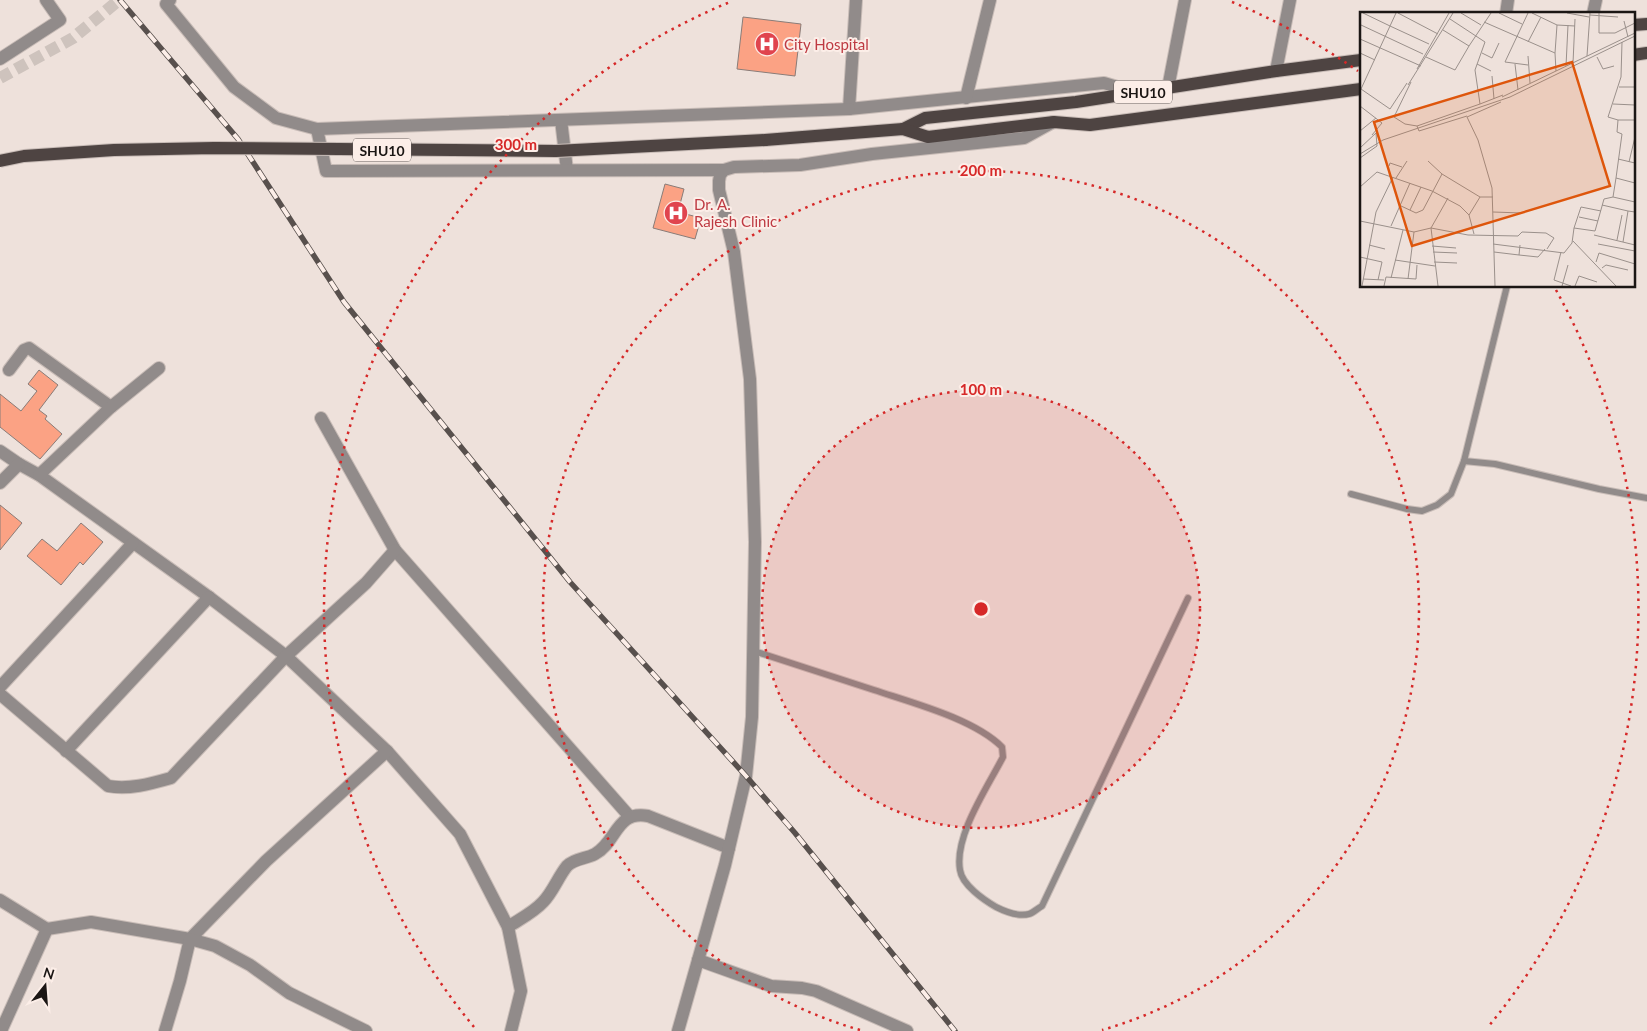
<svg xmlns="http://www.w3.org/2000/svg" width="1647" height="1031" viewBox="0 0 1647 1031" font-family="Lato,sans-serif">
<style>
.building{fill:#fba284;stroke:#897c78}
.lines{fill:none;stroke-linecap:round;stroke-linejoin:round}
.primary-tunnel{stroke:#cec3bd;stroke-width:12;stroke-dasharray:12 6;stroke-linecap:butt}
.service-casing{stroke:#c8bcb7;stroke-width:8}
.minor-casing{stroke:#c8bcb7;stroke-width:14}
.tertiary-casing{stroke:#c8bcb7;stroke-width:14}
.primary-casing{stroke:#c8bcb7;stroke-width:14}
.service{stroke:#918b8a;stroke-width:6}
.minor{stroke:#918b8a;stroke-width:12}
.tertiary{stroke:#918b8a;stroke-width:12}
.primary{stroke:#4e4442;stroke-width:12}
.rail-casing{stroke:#58504d;stroke-width:5.5}
.rail{stroke:#fceee8;stroke-width:4;stroke-dasharray:11;stroke-linecap:butt}
.primary-bridge-casing{stroke:#c8bcb7;stroke-width:14;stroke-linecap:butt}
.primary-bridge{stroke:#4e4442;stroke-width:12}
.ring{fill:none;stroke:#d62828;stroke-width:2.5;stroke-dasharray:2.5 5}
.labels{text-anchor:middle;dominant-baseline:central;stroke-width:4;stroke-linejoin:round;paint-order:stroke}
.shield{fill:#fceee8;stroke:#5e5754;stroke-width:1}
.shield-label{font-size:14px;font-weight:bold;fill:#1b1614}
.health-label{font-size:15px;fill:#be3a42;stroke:#fceee8;text-anchor:start}
.inset-road{fill:none;stroke:#9a908b;stroke-width:1}
.view{fill:#de560c;fill-opacity:0.15;stroke:#de560c;stroke-width:2.5}
.inset-edge{fill:none;stroke:#1b1614;stroke-width:2.5}
.centre{fill:#d62828;stroke:#fceee8;stroke-width:2.5}
.ring-label{font-size:15px;text-anchor:middle;font-weight:bold;fill:#d62828;stroke:#fceee8;stroke-width:4;stroke-linejoin:round;paint-order:stroke}
</style>
<rect width="100%" height="100%" fill="#eee1db"/>
<!-- building -->
<g class="building">
<polygon points="743,17 801,24 795,76 737,69"/>
<polygon points="665,184 684,189 678,212 701,218 695,239 653,228"/>
<polygon points="39,370 58,385 39,410 47,416 45,419 62,434 40,459 0,427 0,394 21,411 37,391 28,384"/>
<polygon points="0,505 22,523 0,550"/>
<polygon points="81,523 103,542 83,565 80,562 61,585 27,556 42,539 57,551"/>
</g>
<g class="lines">
<!-- primary-tunnel -->
<polyline class="primary-tunnel" points="0,78 73,38 119,0"/>
<!-- service casing -->
<g class="service-casing">
<g id="service">
<polyline points="1464,461 1507,286"/>
<polyline points="1351,494 1407,509 1422,511 1437,505 1451,494 1464,461 1495,464 1599,489 1647,498"/>
<path d="M 754,651 C 794,664 834,677 874,690 C 913,703 974,719 1002,747 L 1003,757 C 987,788 954,836 960,870 C 962,885 984,900 996,907 C 1006,912 1018,917 1029,914 C 1033,913 1038,908 1042,906 L 1188,598"/>
</g>
</g>
<!-- minor casing -->
<g class="minor-casing">
<g id="minor">
<polyline points="170,0 166,4 234,87 276,118 317,129"/>
<polyline points="856,0 849,109 1104,83 1137,93"/>
<polyline points="1506,14 1508,0"/>
<polyline points="1593,14 1596,0"/>
<polyline points="0,59 60,20 46,0"/>
<polyline points="1276,71 1290,0"/>
<polyline points="1168,88 1185,0"/>
<polyline points="966,98 990,0"/>
<polyline points="561,120 567,170"/>
<polyline points="724,170 326,171 317,129 849,109"/>
<polyline points="9,370 24,350 29,348 111,407"/>
<polyline points="321,418 395,550 630,817"/>
<polyline points="0,451 19,464 39,475 209,597 286,656 387,751 460,834 508,927 521,991 511,1031"/>
<polyline points="39,475 111,407 159,368"/>
<polyline points="0,483 19,464"/>
<polyline points="0,687 133,543"/>
<path d="M 0,694 L 108,786 C 128,790 150,784 171,778 L 286,656 L 366,583 L 395,550"/>
<polyline points="66,751 209,597"/>
<polyline points="0,900 47,929"/>
<path d="M 508,927 C 520,919 534,912 543,902 C 553,892 558,877 567,866 C 575,858 586,859 595,854 C 617,842 616,810 648,816 L 729,848"/>
<polyline points="698,960 771,986 802,988 816,991 907,1031"/>
<polyline points="1,1031 47,929 91,922 190,939 266,861 387,751"/>
<polyline points="165,1031 180,981 190,939 215,946 250,965 289,993 366,1031"/>
</g>
</g>
<!-- tertiary casing -->
<g class="tertiary-casing">
<polyline id="tertiary" points="678,1031 725,865 746,776 752,717 755,542 750,379 734,252 719,190 719,181 720,175 724,170 734,167 800,165 872,154 1024,138 1053,122"/>
</g>
<!-- primary casing -->
<g class="primary-casing">
<g id="primary">
<polyline points="1633,25 1647,24"/>
<polyline points="1633,55 1647,53"/>
<polyline points="903,129 925,118 1076,102 1276,71 1361,60"/>
<polyline points="765,140 903,129 928,137 1054,122 1090,125 1361,89"/>
</g>
</g>
<!-- service -->
<use href="#service" class="service"/>
<!-- minor -->
<use href="#minor" class="minor"/>
<!-- tertiary -->
<use href="#tertiary" class="tertiary"/>
<!-- primary -->
<use href="#primary" class="primary"/>
<!-- rail casing -->
<g class="rail-casing">
<polyline id="rail" points="120,0 238,139 344,302 570,582 746,776 795,833 955,1031"/>
</g>
<!-- rail -->
<use href="#rail" class="rail"/>
<!-- primary-bridge casing -->
<g class="primary-bridge-casing">
<polyline id="primary-bridge" points="0,161 24,156 114,150 214,148 556,151 765,140"/>
</g>
<!-- primary-bridge -->
<use href="#primary-bridge" class="primary-bridge"/>
</g>
<!-- distance rings -->
<circle cx="981" cy="609" r="219" fill="#d62828" fill-opacity=".12"/>
<g class="ring">
<circle cx="981" cy="609" r="219"/>
<path d="M860 1030A438 438 0 1 1 1102 1030"/>
<path d="M474 1027A657 657 0 0 1 730 2M1232 2A657 657 0 0 1 1358 71M1556 290A657 657 0 0 1 1488 1027"/>
</g>
<!-- icons -->
<defs>
<g id="hospital-disc" transform="scale(1.25)"><circle r="9.5" fill="#e0444e" stroke="#fceee8"/><path d="M-5-5h3v3.5h4V-5h3V5h-3V1.5h-4V5h-3Z" fill="#fff"/></g>
</defs>
<g fill-rule="evenodd">
<use href="#hospital-disc" x="767" y="44"/>
<use href="#hospital-disc" x="676" y="213"/>
</g>
<g class="labels">
<!-- shield labels -->
<g class="shield">
<rect x="1114" y="80.5" width="58" height="23" rx="4"/>
<rect x="353" y="138.5" width="58" height="23" rx="4"/>
</g>
<g class="shield-label">
<text x="1143" y="92">SHU10</text>
<text x="382" y="150">SHU10</text>
</g>
<!-- health labels -->
<g class="health-label">
<text x="784" y="44">City Hospital</text>
<text x="694" y="204">Dr. A.<tspan x="694" dy="17">Rajesh Clinic</tspan></text>
</g>
</g>
<!-- overview -->
<g transform="translate(1360 12)">
<rect width="275" height="275" fill="#eee1db"/>
<path class="inset-road" d="M 3,1 L 30,14 L 36,1M 38,1 L 78,22M 101,1 L 121,13M 139,1 L 162,12M 168,1 L 145,50 L 168,53M 172,1 L 197,13 L 215,14M 207,1 L 229,5M 239,1 L 239,21 L 255,21 L 275,11M 230,3 L 258,5M 90,7 L 125,30 L 115,58 L 120,92 L 143,83M 264,9 L 268,25M 124,10 L 195,41 L 196,59M 1,13 L 63,42M 0,27 L 61,54M 168,30 L 181,5M 109,34 L 131,1M 0,41 L 15,48M 122,41 L 132,46 L 139,31M 195,41 L 197,13M 168,44 L 170,71M 227,44 L 230,1M 66,45 L 95,58 L 109,34 L 83,18M 237,45 L 243,57 L 254,54M 213,51 L 215,7M 117,52 L 131,59M 155,52 L 158,78M 206,54 L 208,13M 57,57 L 89,1M 132,64 L 134,87M 51,70 L 34,105 L 45,112 L 57,114M 48,73 L 93,1M 259,75 L 275,75M 1,77 L 30,14 L 69,32M 1,77 L 30,97 L 47,71M 142,85 L 275,21M 253,92 L 275,93M 0,94 L 22,111 L 12,123M 107,104 L 59,119 L 57,114 L 120,92M 258,108 L 275,108M 0,119 L 16,106M 0,136 L 16,121M 0,142 L 23,128 L 150,85 L 275,24M 0,146 L 17,134 L 16,121M 258,147 L 275,151M 68,149 L 82,162 L 120,185M 269,150 L 275,125M 29,154 L 30,151 L 42,155M 36,166 L 47,149M 256,166 L 275,171M 0,175 L 17,160 L 72,179 L 100,194 L 109,203 L 114,222M 253,185 L 275,190M 39,193 L 56,201 L 63,198 L 82,162M 242,193 L 268,199M 50,198 L 61,175M 133,200 L 162,201M 109,203 L 120,185 L 133,185M 219,205 L 238,209M 0,209 L 54,220M 31,214 L 50,171M 214,216 L 221,195 L 241,199M 234,223 L 275,233M 257,228 L 262,203M 213,229 L 256,274M 263,230 L 268,199 L 275,200M 133,232 L 204,241 L 212,231 L 214,216 L 235,219 L 244,187 L 253,185 L 256,166 L 262,122 L 257,120 L 258,108 L 248,105 L 261,65 L 262,30M 238,232 L 275,239M 9,233 L 25,237M 72,234 L 96,236M 73,240 L 97,241M 134,240 L 159,243 L 160,233M 201,240 L 194,268 L 211,274M 159,243 L 178,245 L 185,237M 0,245 L 22,250 L 18,268M 35,248 L 75,254M 74,250 L 97,251M 236,250 L 239,241 L 275,252M 242,256 L 246,253 L 268,258M 31,266 L 43,218M 3,267 L 24,268M 48,267 L 54,220 L 71,216 L 88,186M 2,274 L 16,200 L 33,165M 24,274 L 26,265 L 56,267 L 57,253M 78,274 L 71,216 L 108,223 L 158,224 L 162,220 L 186,221 L 194,226 L 187,237M 135,274 L 132,176 L 118,128 L 107,105 L 141,90M 202,274 L 208,253M 215,274 L 219,264 L 237,270"/>
<path class="view" d="M 212,50 L 250,174 L 52,234 L 14,110 Z"/>
<rect width="275" height="275" class="inset-edge"/>
</g>
<circle cx="981" cy="609" r="8" class="centre"/>
<g class="ring-label">
<text x="516" y="150">300 m</text>
<text x="981" y="176">200 m</text>
<text x="981" y="395">100 m</text>
</g>
<!-- north arrow -->
<g transform="translate(45 986) rotate(17)" stroke="#fceee8" stroke-width="4" paint-order="stroke">
<path d="M0-4L9 19L0 12L-9 19Z" fill="#1b1614"/>
<text y="-8" font-size="14" font-weight="bold" text-anchor="middle" fill="#1b1614">N</text>
</g>
</svg>
